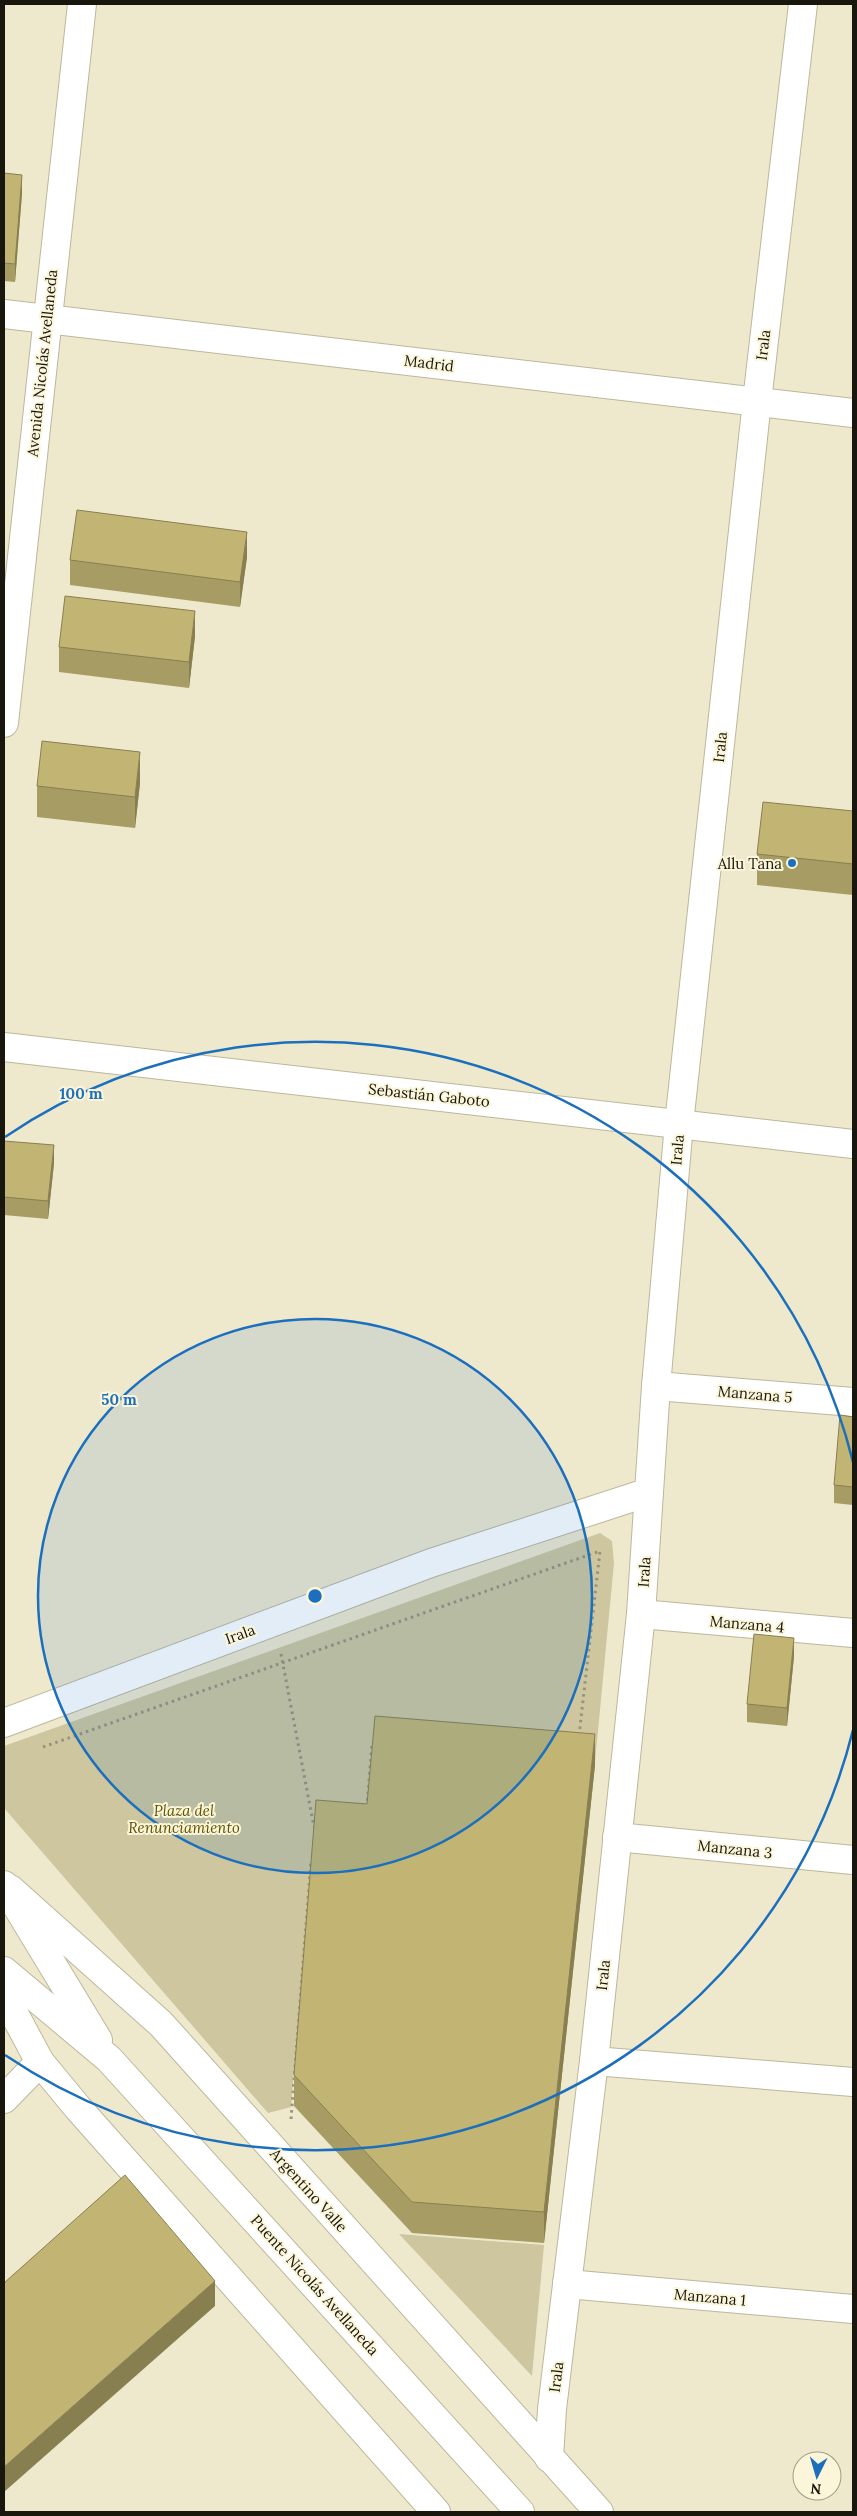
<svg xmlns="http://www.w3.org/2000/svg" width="857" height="2516" viewBox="0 0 857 2516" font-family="Lora,serif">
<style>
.green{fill:#cdc69e}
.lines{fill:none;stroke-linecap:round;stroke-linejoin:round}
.minor-casing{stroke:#bcb79c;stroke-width:30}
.major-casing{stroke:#bcb79c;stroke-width:30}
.path{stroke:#97937f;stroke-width:3;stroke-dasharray:2.5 4;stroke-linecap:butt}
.minor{stroke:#fff;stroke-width:28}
.major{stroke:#fff;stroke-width:28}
.wall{fill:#a79c64}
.shaded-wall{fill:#887f51}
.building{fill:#c2b574;stroke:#887f51}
.ring{fill:none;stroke:#1b6fbd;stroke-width:2.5}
.poi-dot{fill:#1b6fbd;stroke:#fbf6da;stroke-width:2}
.labels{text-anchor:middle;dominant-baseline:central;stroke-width:4;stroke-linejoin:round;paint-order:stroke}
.street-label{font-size:15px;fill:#19170d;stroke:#fbf6da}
.poi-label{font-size:15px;fill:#19170d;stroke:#fbf6da;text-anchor:end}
.park-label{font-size:15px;font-style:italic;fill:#615300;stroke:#fbf6da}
.centre{fill:#1b6fbd;stroke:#fbf6da;stroke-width:2.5}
.ring-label{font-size:15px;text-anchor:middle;font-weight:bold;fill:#1b6fbd;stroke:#fbf6da;stroke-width:4;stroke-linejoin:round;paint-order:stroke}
</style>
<rect width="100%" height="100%" fill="#eee9cd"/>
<!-- green -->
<g class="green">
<polygon points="600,1533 612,1541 614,1563 595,1762 578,1745 502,1755 372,1744 365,1832 314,1828 291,2107 268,2113 4,1808 4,1746"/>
<polygon points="399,2234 544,2245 532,2376"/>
</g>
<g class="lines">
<!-- minor casing -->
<g class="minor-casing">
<g id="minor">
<polyline points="4,314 853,413"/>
<polyline points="4,1047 853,1144"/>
<polyline points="656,1386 853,1402"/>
<polyline points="641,1614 853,1633"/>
<polyline points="4,1723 431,1563 649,1492"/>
<polyline points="617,1837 853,1860"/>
<polyline points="10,1889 161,2024 599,2512"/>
<polyline points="4,1995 40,2062 78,2108 436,2512"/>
<polyline points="594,2061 853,2082"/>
<polyline points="4,2099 40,2062"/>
<polyline points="567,2284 853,2309"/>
<polyline points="549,2458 552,2409 594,2061 641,1614 656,1386 679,1124 757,401 803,4"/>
</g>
</g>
<!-- major casing -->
<g class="major-casing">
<g id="major">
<polyline points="4,723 82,4"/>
<polyline points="4,1885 98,2040"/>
<polyline points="4,1971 109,2059 520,2512"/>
</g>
</g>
<!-- path -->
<g class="path">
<polyline points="281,1654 314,1827"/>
<polyline points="43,1747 600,1551 579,1736"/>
<polyline points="367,1807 372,1744 374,1744"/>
<polyline points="291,2119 311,1861"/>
</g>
<!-- minor -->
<use href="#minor" class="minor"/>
<!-- major -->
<use href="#major" class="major"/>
</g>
<!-- wall -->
<g class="wall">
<polygon points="4,173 22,193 15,282 4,281"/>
<polygon points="247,557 240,607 70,585 70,560"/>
<polygon points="195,636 189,688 59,672 59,647"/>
<polygon points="140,783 135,828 37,817 37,786"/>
<polygon points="853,811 853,895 757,885 757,854"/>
<polygon points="4,1141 54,1163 48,1219 4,1215"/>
<polygon points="853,1417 853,1505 834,1503 834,1485"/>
<polygon points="794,1656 787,1726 747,1722 747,1704"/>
<polygon points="595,1765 544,2243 412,2233 294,2106 294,2075 367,1804"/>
</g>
<!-- shaded-wall -->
<g class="shaded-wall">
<polygon points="22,175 22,193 15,282 15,264"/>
<polygon points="247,532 247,557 240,607 240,582"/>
<polygon points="195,611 195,636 189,688 189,662"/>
<polygon points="140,752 140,783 135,828 135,797"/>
<polygon points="54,1145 54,1163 48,1219 48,1201"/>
<polygon points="794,1638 794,1656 787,1726 787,1708"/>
<polygon points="595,1734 595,1765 544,2243 544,2212"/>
<polygon points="215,2281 215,2306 4,2492 4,2467"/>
</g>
<!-- building -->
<g class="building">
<polygon points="4,173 22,175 15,264 4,263"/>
<polygon points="77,510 247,532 240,582 70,560"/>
<polygon points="65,596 195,611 189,662 59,647"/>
<polygon points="42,741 140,752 135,797 37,786"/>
<polygon points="763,802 853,811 853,864 757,854"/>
<polygon points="4,1141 54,1145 48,1201 4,1197"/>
<polygon points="840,1415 853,1417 853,1487 834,1485"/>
<polygon points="754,1634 794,1638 787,1708 747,1704"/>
<polygon points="375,1716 595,1734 544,2212 412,2202 294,2075 316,1800 367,1804"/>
<polygon points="125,2175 215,2281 4,2467 4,2283"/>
</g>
<!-- distance rings -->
<circle cx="315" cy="1596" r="277" fill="#1b6fbd" fill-opacity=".12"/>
<g class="ring">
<circle cx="315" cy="1596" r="277"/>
<path d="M853 1730A554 554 0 0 1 5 2055M5 1137A554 554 0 0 1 853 1462"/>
</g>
<!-- markers -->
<circle class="poi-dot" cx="792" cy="863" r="5"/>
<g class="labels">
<!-- street labels -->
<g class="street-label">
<text transform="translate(763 345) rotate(-83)">Irala</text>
<text transform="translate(42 363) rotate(-84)">Avenida Nicolás Avellaneda</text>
<text transform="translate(429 363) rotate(7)">Madrid</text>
<text transform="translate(720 747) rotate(-84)">Irala</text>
<text transform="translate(429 1095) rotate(6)">Sebastián Gaboto</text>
<text transform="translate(677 1150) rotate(-85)">Irala</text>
<text transform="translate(755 1394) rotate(5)">Manzana 5</text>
<text transform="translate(644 1572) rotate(-86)">Irala</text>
<text transform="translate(747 1624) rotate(5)">Manzana 4</text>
<text transform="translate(240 1634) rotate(-20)">Irala</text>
<text transform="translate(735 1849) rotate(6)">Manzana 3</text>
<text transform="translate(603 1975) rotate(-84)">Irala</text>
<text transform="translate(309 2190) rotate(48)">Argentino Valle</text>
<text transform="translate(315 2285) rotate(48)">Puente Nicolás Avellaneda</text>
<text transform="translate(710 2297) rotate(5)">Manzana 1</text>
<text transform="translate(556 2377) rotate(-83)">Irala</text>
</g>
<!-- poi labels -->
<g class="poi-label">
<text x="782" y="863">Allu Tana</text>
</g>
<!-- park labels -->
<g class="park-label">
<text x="184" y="1810">Plaza del<tspan x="184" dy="17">Renunciamiento</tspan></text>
</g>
</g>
<circle cx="315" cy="1596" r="8" class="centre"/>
<g class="ring-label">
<text x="81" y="1099">100 m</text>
<text x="119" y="1405">50 m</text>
</g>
<!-- border -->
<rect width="857" height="2516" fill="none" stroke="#19170d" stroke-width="10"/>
<!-- north arrow -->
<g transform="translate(817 2476) rotate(185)"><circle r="24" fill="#fbf6da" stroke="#a19d88"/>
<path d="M0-4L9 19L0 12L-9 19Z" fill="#1b6fbd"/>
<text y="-8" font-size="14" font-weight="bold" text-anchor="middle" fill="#19170d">N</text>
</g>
</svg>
